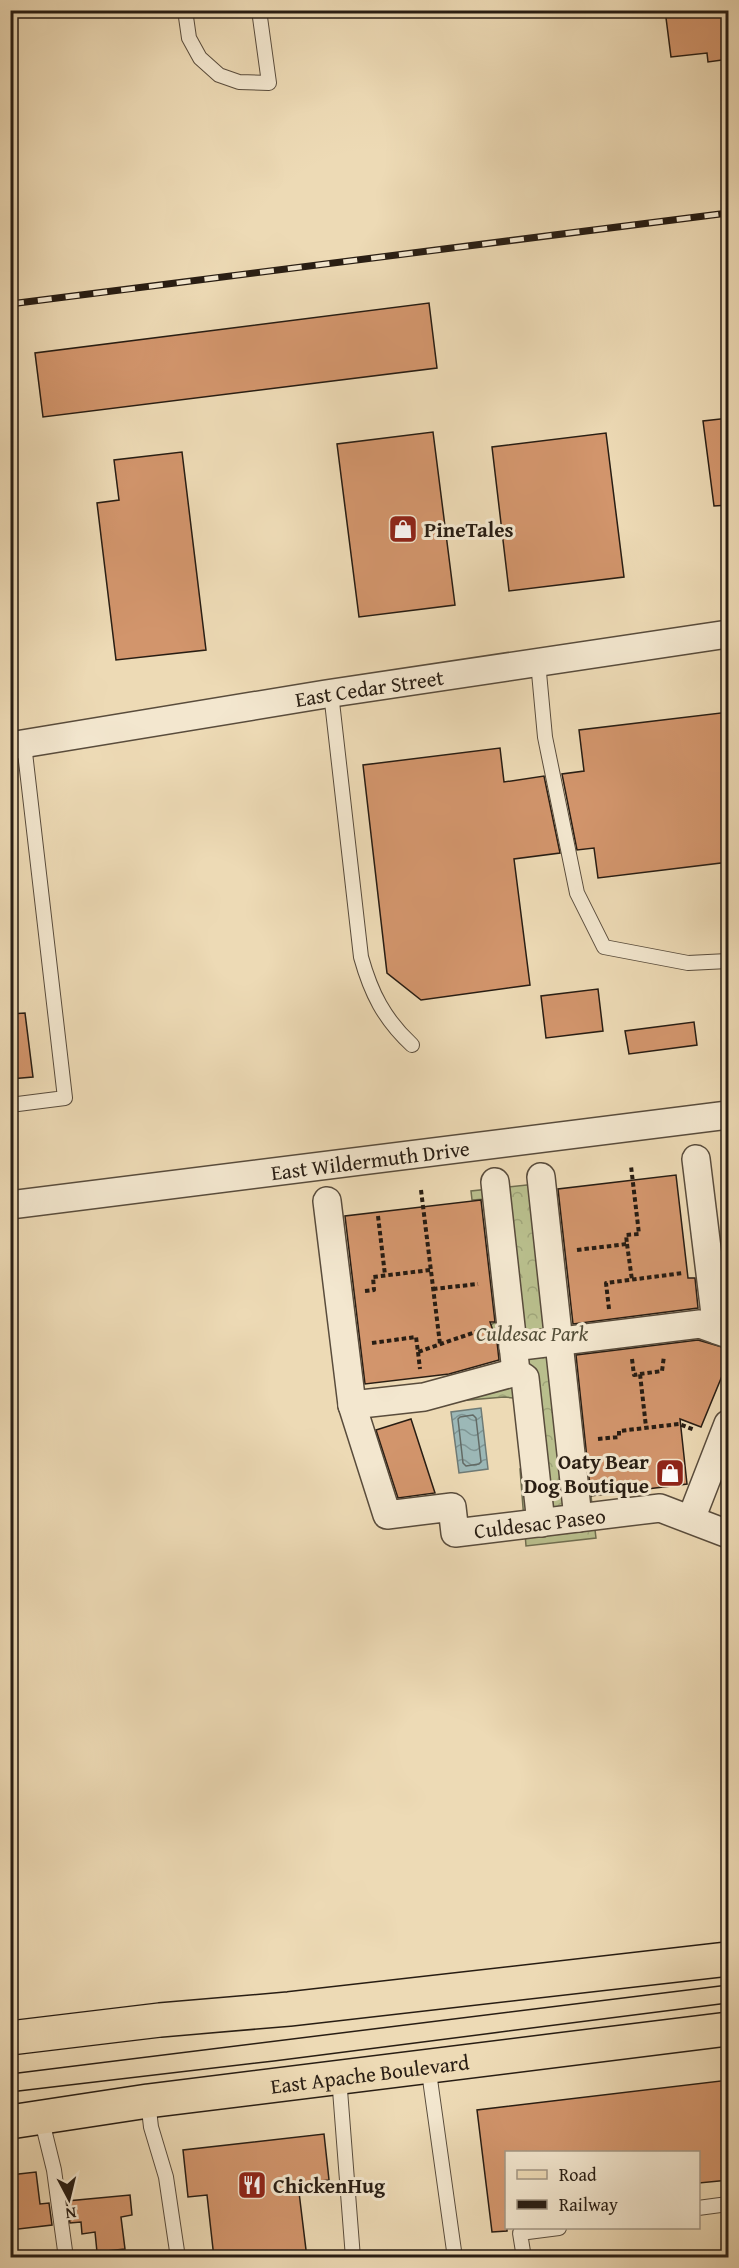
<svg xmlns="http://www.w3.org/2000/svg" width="739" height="2268" viewBox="0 0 739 2268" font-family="'Gentium Book Plus',serif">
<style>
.forest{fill:url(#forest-crowns);stroke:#706e50;stroke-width:1.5}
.water{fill:url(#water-waves);stroke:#6e7a75;stroke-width:1.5}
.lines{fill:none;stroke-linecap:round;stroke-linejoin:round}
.shore{stroke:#626a65;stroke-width:1.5}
.building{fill:#d2956c;stroke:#281d13;stroke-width:1.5}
.lane-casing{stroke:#594c3c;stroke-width:16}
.street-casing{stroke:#594c3c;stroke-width:30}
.primary-casing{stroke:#281d13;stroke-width:36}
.path{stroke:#281d13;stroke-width:4;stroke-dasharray:4.5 3;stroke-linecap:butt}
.lane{stroke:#f3e7cf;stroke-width:14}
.street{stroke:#f3e7cf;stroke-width:27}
.primary{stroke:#eddab5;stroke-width:33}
.tram{stroke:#281d13;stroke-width:1.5}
.rail-casing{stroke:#281d13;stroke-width:7}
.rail{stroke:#f3e7cf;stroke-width:4.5;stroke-dasharray:14;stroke-linecap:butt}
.labels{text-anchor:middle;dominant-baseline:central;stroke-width:6;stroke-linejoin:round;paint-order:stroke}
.poi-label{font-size:21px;font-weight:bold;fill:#281d13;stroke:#f3e7cf;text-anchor:start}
.street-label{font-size:21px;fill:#281d13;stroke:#f3e7cf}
.park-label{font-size:21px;font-style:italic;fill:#544e38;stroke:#f3e7cf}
</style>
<defs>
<pattern id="forest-crowns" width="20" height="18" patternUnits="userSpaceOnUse" patternTransform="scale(1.5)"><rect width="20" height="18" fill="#b9bf8d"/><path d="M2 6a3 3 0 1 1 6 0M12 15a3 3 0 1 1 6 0" fill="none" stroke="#9fa479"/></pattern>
<pattern id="water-waves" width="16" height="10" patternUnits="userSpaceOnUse" patternTransform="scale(1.5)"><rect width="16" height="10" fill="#9cb8b7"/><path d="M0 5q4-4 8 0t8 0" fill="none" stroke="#7f9594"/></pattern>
</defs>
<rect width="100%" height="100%" fill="#eddab5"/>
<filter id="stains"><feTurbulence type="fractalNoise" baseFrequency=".00333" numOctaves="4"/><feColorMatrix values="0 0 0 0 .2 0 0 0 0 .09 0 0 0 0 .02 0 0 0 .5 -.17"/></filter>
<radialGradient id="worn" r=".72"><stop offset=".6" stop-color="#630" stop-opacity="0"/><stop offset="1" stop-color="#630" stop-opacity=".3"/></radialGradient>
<!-- forest -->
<polygon class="forest" points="555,1182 556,1189 550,1190 588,1496 591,1496 596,1538 526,1546 520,1469 531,1462 524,1399 504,1397 434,1403 505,1367 490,1325 498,1321 486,1199 472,1200 471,1191"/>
<!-- water -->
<polygon class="water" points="481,1408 488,1469 459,1473 451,1412"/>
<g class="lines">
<!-- shore -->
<polygon class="shore" points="473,1415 476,1418 481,1462 479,1464 466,1466 463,1463 458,1419 460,1417"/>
</g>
<!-- building -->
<g class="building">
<polygon points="665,10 729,10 729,59 708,62 707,53 671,57"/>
<polygon points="429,303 437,368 43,417 35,353"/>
<polygon points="729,418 729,505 714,506 703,421"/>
<polygon points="433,432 455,605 359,617 337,444"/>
<polygon points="606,433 624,577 509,591 492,447"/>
<polygon points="182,452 206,650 116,660 97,503 119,500 114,460"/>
<polygon points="729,712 729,862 598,878 594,848 577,850 562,774 584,771 579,730"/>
<polygon points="500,748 504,782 544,776 560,853 514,859 530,985 421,1000 387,973 363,765"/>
<polygon points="598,989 603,1031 546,1038 541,996"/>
<polygon points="25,1013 33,1077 10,1079 10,1014"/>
<polygon points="694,1022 697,1045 629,1054 625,1031"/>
<polygon points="676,1175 688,1278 695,1278 698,1308 573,1324 558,1189"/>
<polygon points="481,1200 495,1322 490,1322 497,1342 499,1360 449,1374 365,1384 345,1216"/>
<polygon points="698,1340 729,1349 729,1359 701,1427 680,1419 687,1484 591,1496 576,1355"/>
<polygon points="411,1419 435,1493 398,1498 376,1430"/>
<polygon points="729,2080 729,2180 699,2183 699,2152 507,2152 507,2231 492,2232 477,2110"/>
<polygon points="324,2134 329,2180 298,2184 307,2258 214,2258 207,2195 188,2197 183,2150"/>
<polygon points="36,2172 40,2204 49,2203 52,2225 10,2230 10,2175"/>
<polygon points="130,2195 132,2215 121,2217 125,2249 97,2252 95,2232 82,2234 81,2222 70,2223 67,2201"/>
</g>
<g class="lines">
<!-- lane casing -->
<g class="lane-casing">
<g id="lane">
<polyline points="185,10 189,38 200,58 219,75 239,82 269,83 259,10"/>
<polyline points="538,662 545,737 577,893 604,947 688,963 728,961"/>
<path d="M 331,693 L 361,957 C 371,993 384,1019 412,1045"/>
<polyline points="10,1105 65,1098 24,744"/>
<polyline points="428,2065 455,2258"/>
<polyline points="339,2077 353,2258"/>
<polyline points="148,2101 151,2127 166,2177 178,2258"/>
<polyline points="41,2117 54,2170 66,2258"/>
<polyline points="698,2208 728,2204"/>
<polyline points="524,2258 520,2233 559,2228"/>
</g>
</g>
<!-- street casing -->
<g class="street-casing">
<g id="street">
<path id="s1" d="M 10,746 L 326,694 L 728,634"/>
<polyline points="696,1159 717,1330"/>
<polyline points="541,1177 578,1518"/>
<polyline points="495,1182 516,1372 525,1378 541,1523"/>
<path id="s2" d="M 327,1201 L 352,1405 L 387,1515 L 452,1507 L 455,1533 L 660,1508 L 728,1534"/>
<path id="s3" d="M 10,1205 L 728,1115"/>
<polyline points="513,1347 700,1324 728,1334"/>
<polyline points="352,1405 424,1397 516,1372"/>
<polyline points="691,1519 728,1424"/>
</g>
</g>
<!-- primary casing -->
<g class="primary-casing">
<g id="primary">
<polyline points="10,2038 160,2020 289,2009 728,1959"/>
<path id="s4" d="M 10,2122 L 148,2101 L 728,2029"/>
</g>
</g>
<!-- path -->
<g class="path">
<polyline points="421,1190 440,1344"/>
<polyline points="378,1216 385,1275"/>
<polyline points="627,1244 632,1280"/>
<polyline points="577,1250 627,1244 626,1235 639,1234 631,1166"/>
<polyline points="433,1289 478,1284"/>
<polyline points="365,1291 374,1290 373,1277 430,1270"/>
<polyline points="609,1309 606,1283 683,1273"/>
<polyline points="372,1343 416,1337 418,1352 481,1330"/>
<polyline points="418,1352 420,1369"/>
<polyline points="632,1359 634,1375 640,1374 646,1427"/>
<polyline points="640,1374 662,1371 664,1356"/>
<polyline points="598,1439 619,1437 619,1431 679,1424 695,1430"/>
</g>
<!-- lane -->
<use href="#lane" class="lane"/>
<!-- street -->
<use href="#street" class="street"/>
<!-- primary -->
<use href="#primary" class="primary"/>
<!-- tram -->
<g class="tram">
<polyline points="10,2074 728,1985"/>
<polyline points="10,2092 274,2061 728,2003"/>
</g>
<!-- rail casing -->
<g class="rail-casing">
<polyline id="rail" points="10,304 728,213"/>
</g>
<!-- rail -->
<use href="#rail" class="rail"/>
</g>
<!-- icons -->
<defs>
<g id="shop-square" transform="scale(1.5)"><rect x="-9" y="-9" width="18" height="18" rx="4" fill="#8f2418" stroke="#f3e7cf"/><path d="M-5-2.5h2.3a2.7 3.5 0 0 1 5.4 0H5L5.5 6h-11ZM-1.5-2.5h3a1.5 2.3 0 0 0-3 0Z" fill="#fff"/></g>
<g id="restaurant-square" transform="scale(1.5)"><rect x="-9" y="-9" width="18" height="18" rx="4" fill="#8f2418" stroke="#f3e7cf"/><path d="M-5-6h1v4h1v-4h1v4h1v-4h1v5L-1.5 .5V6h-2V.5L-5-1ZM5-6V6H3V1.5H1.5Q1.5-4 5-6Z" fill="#fff"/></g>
</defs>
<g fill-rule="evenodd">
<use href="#shop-square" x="403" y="529"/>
<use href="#shop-square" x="670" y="1473"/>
<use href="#restaurant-square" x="252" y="2185"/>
</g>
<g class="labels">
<!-- poi labels -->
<g class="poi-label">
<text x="424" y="529">PineTales</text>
<text x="649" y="1461" text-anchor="end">Oaty Bear<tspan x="649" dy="24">Dog Boutique</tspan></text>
<text x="273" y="2185">ChickenHug</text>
</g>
<!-- street labels -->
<g class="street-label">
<text stroke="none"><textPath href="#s1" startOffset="364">East Cedar Street</textPath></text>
<text stroke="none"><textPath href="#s3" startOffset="363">East Wildermuth Drive</textPath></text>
<text stroke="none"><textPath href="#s2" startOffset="498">Culdesac Paseo</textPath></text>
<text stroke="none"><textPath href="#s4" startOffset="363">East Apache Boulevard</textPath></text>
</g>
<!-- park labels -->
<g class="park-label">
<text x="532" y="1333">Culdesac Park</text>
</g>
</g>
<!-- margin -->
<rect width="739" height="2268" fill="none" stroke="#eddab5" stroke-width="36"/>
<rect x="12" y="12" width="715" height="2244" fill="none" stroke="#281d13" stroke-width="3"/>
<rect x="18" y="18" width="703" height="2232" fill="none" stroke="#281d13" stroke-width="1.5"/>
<!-- legend -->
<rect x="505" y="2151" width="195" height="78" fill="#f3e7cf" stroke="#a29684" stroke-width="1.5"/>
<rect x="517" y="2170" width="30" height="9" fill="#eddab5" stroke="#a29684" stroke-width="1.5"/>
<text x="559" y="2181" font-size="18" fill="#281d13">Road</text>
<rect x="517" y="2200" width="30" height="9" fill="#281d13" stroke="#a29684" stroke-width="1.5"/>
<text x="559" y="2211" font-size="18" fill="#281d13">Railway</text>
<!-- north arrow -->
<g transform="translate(69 2199) rotate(173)" stroke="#f3e7cf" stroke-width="4.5" paint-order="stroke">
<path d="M0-4.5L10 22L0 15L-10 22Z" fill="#281d13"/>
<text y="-9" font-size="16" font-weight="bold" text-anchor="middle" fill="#281d13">N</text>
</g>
<rect width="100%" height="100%" filter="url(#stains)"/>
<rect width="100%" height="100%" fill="url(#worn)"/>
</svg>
